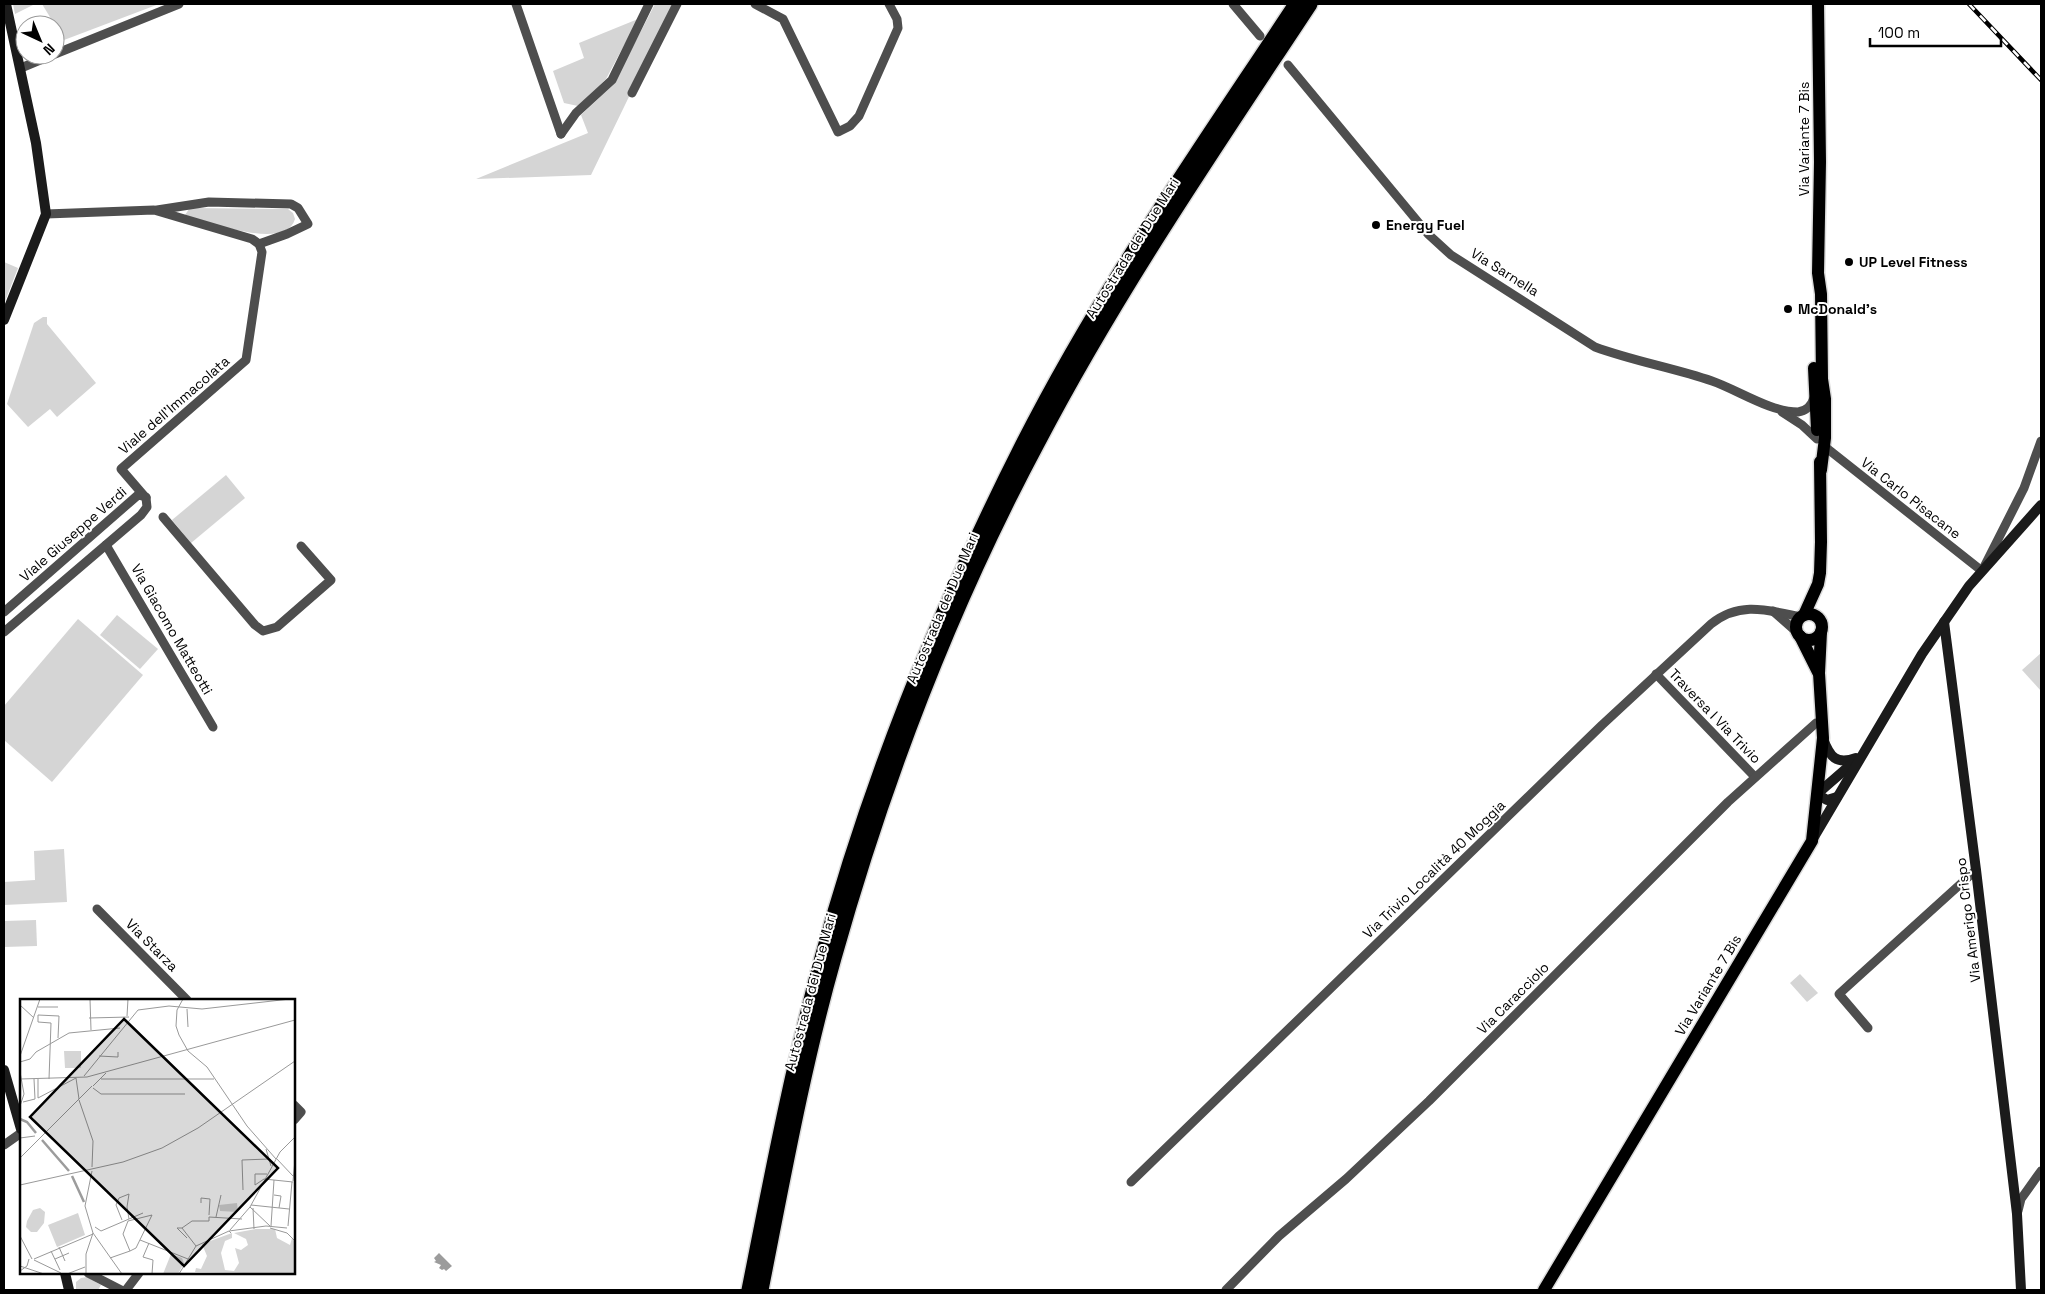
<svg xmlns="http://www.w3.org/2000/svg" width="2045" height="1294" viewBox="0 0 2045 1294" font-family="'Space Grotesk',sans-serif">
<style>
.green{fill:#d5d5d5}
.water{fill:#9c9c9c}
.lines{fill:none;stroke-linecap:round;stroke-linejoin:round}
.primary-casing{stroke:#dbdbdb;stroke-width:15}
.highway-casing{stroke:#dbdbdb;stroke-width:18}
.street{stroke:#4e4e4e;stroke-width:9}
.secondary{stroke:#1b1b1b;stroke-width:10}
.primary{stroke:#000;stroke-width:12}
.highway{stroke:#000;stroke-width:15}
.rail-casing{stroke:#000;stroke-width:4.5}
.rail{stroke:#fff;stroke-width:2.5;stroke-dasharray:8;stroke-linecap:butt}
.poi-dot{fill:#000;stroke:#fff;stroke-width:2}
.labels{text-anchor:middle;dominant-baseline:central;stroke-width:4;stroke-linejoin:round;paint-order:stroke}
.street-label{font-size:14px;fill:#000;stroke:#fff}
.poi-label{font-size:14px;font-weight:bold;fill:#000;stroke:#fff;text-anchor:start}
.inset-river{fill:none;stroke:#9c9c9c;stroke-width:2.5}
.inset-road{fill:none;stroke:#999;stroke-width:1}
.view{fill:#000;fill-opacity:0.15;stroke:#000;stroke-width:2.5}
.inset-edge{fill:none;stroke:#000;stroke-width:2.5}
</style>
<rect width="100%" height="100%" fill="#fff"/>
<!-- green -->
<g class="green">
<polygon points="13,4 35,4 15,14"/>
<polygon points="42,4 159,4 64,40"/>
<polygon points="655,4 674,4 591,175 476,179 588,133 581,115 613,85"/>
<polygon points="638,19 606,79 578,106 564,103 553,71 584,58 579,43"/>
<path d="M 194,208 L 288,209 L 293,213 L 295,219 C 286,252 206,221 185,215 L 189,209 Z"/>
<polygon points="4,262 18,268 4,304"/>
<polygon points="43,317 47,317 47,324 96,383 57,417 50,409 28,427 7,404 34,323"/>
<polygon points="226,475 245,498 191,543 172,520"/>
<polygon points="117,615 158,649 140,669 100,635"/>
<polygon points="78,619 143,675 52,782 4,740 4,706"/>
<polygon points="2041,653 2041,691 2022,670"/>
<polygon points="64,849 67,902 4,905 4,882 35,880 34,851"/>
<polygon points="36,920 37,946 4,947 4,921"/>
<polygon points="1800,974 1818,993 1807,1002 1790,983"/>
<polygon points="87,1277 101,1285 98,1290 76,1290 76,1282 81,1278"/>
</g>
<!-- water -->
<polygon class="water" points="439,1253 452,1266 446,1271 444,1269 442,1270 439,1268 441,1265 434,1262 436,1261 434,1258"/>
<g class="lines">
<!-- primary casing -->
<g class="primary-casing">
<g id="primary">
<polyline points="1818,4 1820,162 1818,273 1821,294 1822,379 1825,399 1825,438 1821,470"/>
<polyline points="1814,368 1817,430"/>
<circle cx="1809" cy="627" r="13"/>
<polyline points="1804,615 1818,584 1820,573 1821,542 1820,462"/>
<polyline points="1800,636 1818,672"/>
<polyline points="1544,1290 1812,841 1823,738 1819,673 1821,632"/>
</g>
</g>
<!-- highway casing -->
<g class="highway-casing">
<g id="highway">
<path d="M 749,1290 C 771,1179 792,1068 822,958 C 870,780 940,608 1023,444 C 1101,290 1201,148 1296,4"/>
<path d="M 761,1290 C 783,1179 803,1067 834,958 C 884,780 950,607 1037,444 C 1117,291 1215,148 1310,4"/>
</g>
</g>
<!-- street -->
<g class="street">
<polyline points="516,4 561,134"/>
<polyline points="755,4 783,19 838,132 850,126 859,116 898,28 897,19 889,4"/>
<polyline points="1233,4 1260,36"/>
<polyline points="55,54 179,4"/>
<path d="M 1288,65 L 1428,234 L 1451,255 L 1595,347 C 1633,361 1674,368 1712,381 C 1738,390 1770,412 1798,412 C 1807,411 1811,406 1814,398"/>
<polyline points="21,68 52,55"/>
<polyline points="632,93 677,4"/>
<polyline points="561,134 576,113 612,80 649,4"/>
<polyline points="157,210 209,202 291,204 298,208 308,224 287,234 259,244"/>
<polyline points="46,214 154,210 252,239 259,244 262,252 246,360 121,469 146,498"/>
<polyline points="1782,412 1802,425 1817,439"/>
<polyline points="1824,446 1982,571 2024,488 2041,441"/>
<polyline points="163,517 255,625 263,631 277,627 331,580 301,546"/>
<polyline points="106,545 213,727"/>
<polyline points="1773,611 1798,633"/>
<polyline points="4,612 138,495 146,497"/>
<polyline points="4,632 141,515 147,507 146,498"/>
<polyline points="1656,674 1755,777"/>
<polyline points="97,909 187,1000"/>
<polyline points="1868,1028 1839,994 1976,870"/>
<polyline points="294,1105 301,1112 294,1120"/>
<polyline points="4,1145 21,1133"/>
<path d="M 1131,1182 L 1602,725 L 1711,624 C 1740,601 1767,610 1801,617"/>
<polyline points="2018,1211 2021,1199 2041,1171"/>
<polyline points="88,1273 121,1290"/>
<polyline points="126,1290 139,1273"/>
<polyline points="1226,1290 1279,1236 1346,1179 1429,1101 1728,802 1816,723"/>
</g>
<!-- secondary -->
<g class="secondary">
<polyline points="4,320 46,214 36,143 6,4"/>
<polyline points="1944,622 1976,870 2017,1214 2021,1290"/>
<path d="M 1823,739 C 1830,757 1836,765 1856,758"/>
<polyline points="1837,797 1827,800 1817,794 1855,761"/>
<polyline points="1814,837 1922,654 1969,586 2041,505"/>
<polyline points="4,1070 21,1129"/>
<polyline points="65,1273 69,1290"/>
</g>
<!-- primary -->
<use href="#primary" class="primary"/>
<!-- highway -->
<use href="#highway" class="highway"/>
<!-- rail casing -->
<g class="rail-casing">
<polyline id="rail" points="1969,4 2041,80"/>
</g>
<!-- rail -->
<use href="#rail" class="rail"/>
</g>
<!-- markers -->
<g class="poi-dot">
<circle cx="1376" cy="225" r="5"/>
<circle cx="1849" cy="262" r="5"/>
<circle cx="1788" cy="309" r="5"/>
</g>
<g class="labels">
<!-- street labels -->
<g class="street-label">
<text transform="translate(1804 139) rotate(-90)">Via Variante 7 Bis</text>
<text transform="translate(1132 248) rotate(-58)">Autostrada dei Due Mari</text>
<text transform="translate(1505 272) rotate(32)">Via Sarnella</text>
<text transform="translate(174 405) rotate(-41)">Viale dell'Immacolata</text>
<text transform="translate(1911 498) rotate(38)">Via Carlo Pisacane</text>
<text transform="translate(73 534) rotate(-41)">Viale Giuseppe Verdi</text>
<text transform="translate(942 608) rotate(-67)">Autostrada dei Due Mari</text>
<text transform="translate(172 629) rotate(60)">Via Giacomo Matteotti</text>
<text transform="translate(1715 716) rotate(46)">Traversa I Via Trivio</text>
<text transform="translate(1434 869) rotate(-44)">Via Trivio Località 40 Moggia</text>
<text transform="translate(1968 920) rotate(-97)">Via Amerigo Crispo</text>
<text transform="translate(152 945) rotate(45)">Via Starza</text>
<text transform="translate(1708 985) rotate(-59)">Via Variante 7 Bis</text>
<text transform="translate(810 992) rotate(-75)">Autostrada dei Due Mari</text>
<text transform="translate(1513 998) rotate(-45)">Via Caracciolo</text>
</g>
<!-- poi labels -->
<g class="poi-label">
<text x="1386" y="225">Energy Fuel</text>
<text x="1859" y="262">UP Level Fitness</text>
<text x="1798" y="309">McDonald's</text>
</g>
</g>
<!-- overview -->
<g transform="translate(20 999)">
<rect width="275" height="275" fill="#fff"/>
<path d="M 44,52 L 61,52 L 61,69 L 45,69 ZM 217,204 L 218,213 L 200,212 L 199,206 ZM 20,209 L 25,213 L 24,224 L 17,233 L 11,233 L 6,228 L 7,222 L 13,211 ZM 58,214 L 65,236 L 37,248 L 28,226 ZM 236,230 L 255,230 L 257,239 L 270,246 L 272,239 L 275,243 L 275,275 L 175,273 L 176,269 L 181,270 L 187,257 L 182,245 L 212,234 L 212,239 L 205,242 L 201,254 L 205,271 L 214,272 L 219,264 L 215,249 L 221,251 L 228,246 L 226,240 L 214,234 ZM 151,255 L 162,259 L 164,264 L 158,275 L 143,275 Z" fill="#d5d5d5"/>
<path class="inset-river" d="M 0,120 L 7,123 L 16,134M 22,141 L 49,172M 52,177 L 64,203"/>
<path class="inset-road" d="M 70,0 L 71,31M 163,0 L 157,11 L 156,27 L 159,36 L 168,52 L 187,68 L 227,127 L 256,160M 0,6 L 14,19M 18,8 L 38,8M 167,10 L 168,28M 18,16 L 18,23 L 31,24 L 29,80M 18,16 L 39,17 L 38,39M 107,17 L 108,0M 69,19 L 109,18M 0,57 L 20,0M 79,57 L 98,58 L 98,53M 0,63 L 10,60 L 16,53 L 49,34 L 100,29M 0,73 L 4,95 L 0,107M 64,77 L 118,11 L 149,7 L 182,10 L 270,0M 0,80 L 67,78 L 275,21M 18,80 L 18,99 L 56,79 L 59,100M 81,80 L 194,80M 73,87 L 86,74M 73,89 L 81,95 L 165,95M 59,101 L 73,142 L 72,168M 3,103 L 15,100 L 14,80M 0,139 L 15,137M 246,150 L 251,167M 0,159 L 72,87M 256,159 L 273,177M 273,182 L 275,161M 0,186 L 103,163 L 142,149 L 178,129 L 275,62M 235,186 L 244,180 L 273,183M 235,186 L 235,175 L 247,175M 223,191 L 222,161 L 249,160M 254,196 L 261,197 L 259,209M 181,204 L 181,199 L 190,200 L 189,216M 231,206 L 269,210M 230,208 L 250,227M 233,209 L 234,230M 189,218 L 222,220M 196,218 L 201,196M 102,221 L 96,206 L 99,199 L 109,195 L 107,208 L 109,220M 251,227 L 254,181M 268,227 L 272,183M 75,228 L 81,232 L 123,214M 162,229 L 157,229 L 167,239M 250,229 L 267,234 L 275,242M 210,231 L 230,208 L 260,153 L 275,138M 73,234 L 102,275M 211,234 L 209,232 L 246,227 L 267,229M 0,237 L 12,260M 120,241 L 168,260M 129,244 L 123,258 L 133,261 L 132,275M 176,247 L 162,229 L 172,222 L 189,222 L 189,218M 39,248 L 45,262M 31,252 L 40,271M 90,259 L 110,252 L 116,249 L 132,216 L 108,222 L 103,235 L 110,252M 14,260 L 73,235M 35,260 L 49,254M 14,261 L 41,274M 0,267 L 24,275M 0,272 L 7,267 L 9,260M 47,275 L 65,268M 66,275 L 66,255 L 73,234 L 65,207 L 72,172M 159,275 L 176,247 L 209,232"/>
<path class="view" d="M 104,20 L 258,169 L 164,267 L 10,118 Z"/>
<rect width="275" height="275" class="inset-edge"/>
</g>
<!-- border -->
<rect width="2045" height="1294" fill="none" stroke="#000000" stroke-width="10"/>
<!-- north arrow -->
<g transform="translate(40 40) rotate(136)"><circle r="24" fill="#ffffff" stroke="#999999"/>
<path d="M0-4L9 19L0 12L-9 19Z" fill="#000000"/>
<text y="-8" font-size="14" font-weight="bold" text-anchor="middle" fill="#000000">N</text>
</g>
<!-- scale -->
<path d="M1870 38v8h131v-8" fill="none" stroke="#000000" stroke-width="2.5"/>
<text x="1878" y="38" font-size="15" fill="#000000" stroke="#ffffff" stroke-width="4" paint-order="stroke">100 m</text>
</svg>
